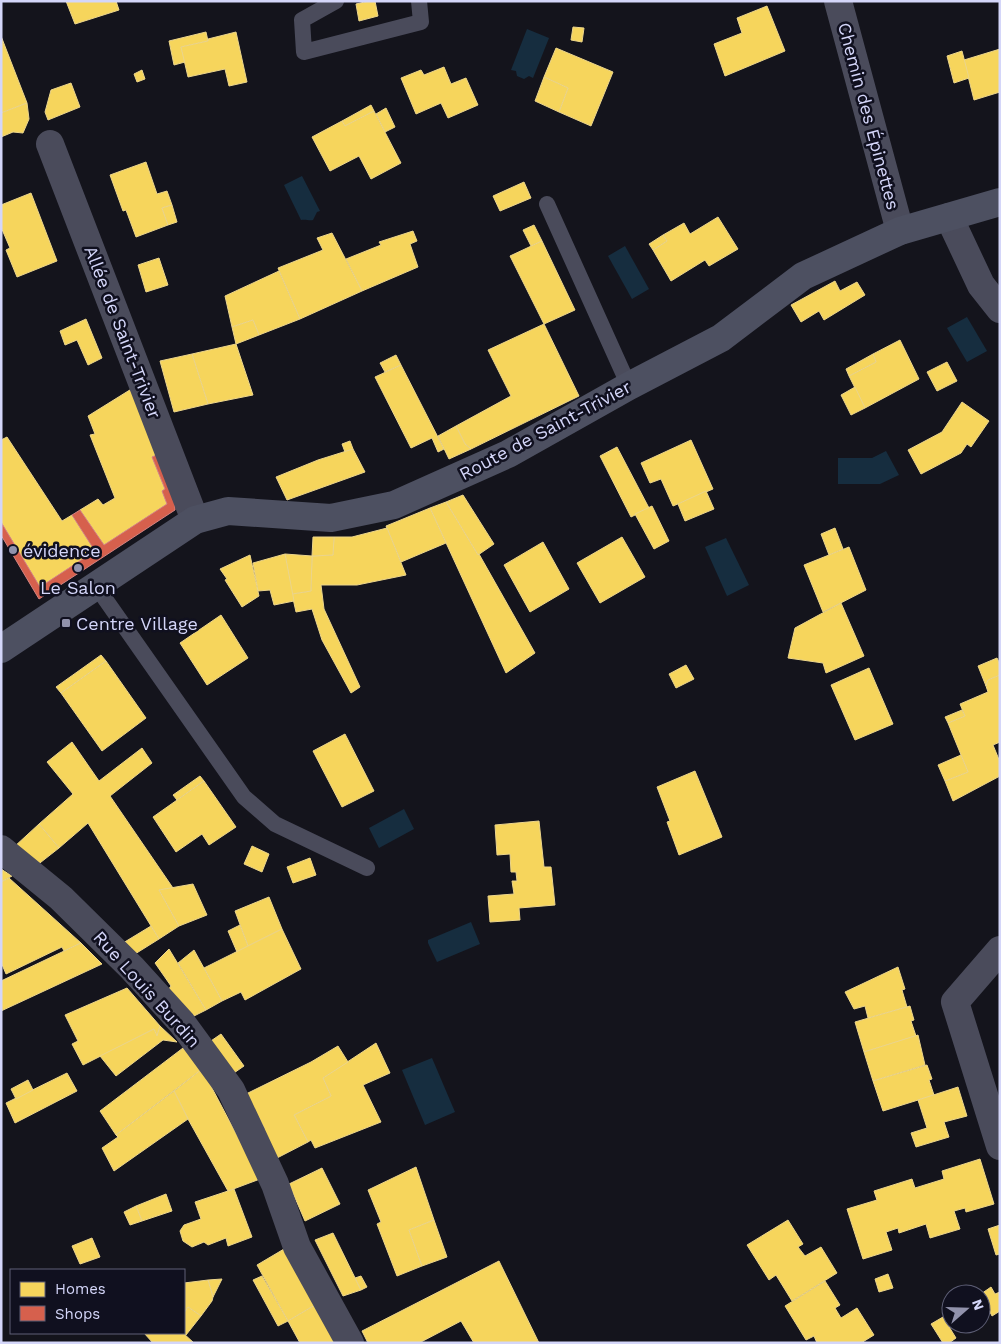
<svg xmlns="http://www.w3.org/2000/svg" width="1001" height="1344" viewBox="0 0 1001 1344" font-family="'Work Sans',sans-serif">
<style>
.water{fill:#162d3f}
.homes{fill:#f6d55c;stroke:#ecd58b}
.shops{fill:#d6604d;stroke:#d58381}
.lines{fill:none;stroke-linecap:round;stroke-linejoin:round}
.lane{stroke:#4a4b5b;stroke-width:16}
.street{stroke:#4a4b5b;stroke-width:28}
.secondary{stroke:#4d5061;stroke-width:28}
.poi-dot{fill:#9192ac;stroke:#10101f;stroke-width:2}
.labels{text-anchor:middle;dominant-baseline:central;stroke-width:5;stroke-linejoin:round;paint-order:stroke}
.street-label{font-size:18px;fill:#d4d6f9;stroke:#10101f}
.poi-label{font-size:18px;fill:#d4d6f9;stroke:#10101f;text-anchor:start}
</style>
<rect width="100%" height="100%" fill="#14141c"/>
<!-- water -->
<g class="water">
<polygon points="527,29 549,38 533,78 529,76 524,79 517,76 516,71 511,70"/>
<path d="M 302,176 L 320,211 L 317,212 L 313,220 C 309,221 306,219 301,220 L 284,185 Z"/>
<polygon points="625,246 649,289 632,299 608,256"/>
<polygon points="967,317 987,351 967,362 947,328"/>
<polygon points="886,451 899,475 880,484 838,484 838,458 872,458"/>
<polygon points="726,538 749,585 727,596 705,547"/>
<polygon points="404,809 414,829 379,848 369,828"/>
<polygon points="471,922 480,944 437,962 428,943 428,940"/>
<polygon points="432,1058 455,1112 425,1125 402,1070"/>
</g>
<!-- homes -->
<g class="homes">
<polygon points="66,1 116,1 119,10 75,24"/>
<polygon points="369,1 375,1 378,16 359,21 356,4"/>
<polygon points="767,6 785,51 725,76 714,44 742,33 737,18"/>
<polygon points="573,27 584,28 582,42 571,40"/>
<polygon points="206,32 208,41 181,47 185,62 174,65 169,41"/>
<polygon points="236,32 247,82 229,86 225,69 188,77 181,47 208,41 208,39"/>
<polygon points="1,36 27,103 1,113"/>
<polygon points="556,48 613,72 591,126 559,112 568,88 544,77"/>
<polygon points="1000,49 1000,92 974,100 964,60"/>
<polygon points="962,51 969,78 954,83 947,56"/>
<polygon points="444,67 451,84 466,78 478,105 448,118 441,103 416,114 401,78 421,70 424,75"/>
<polygon points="142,70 145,79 137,82 134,74"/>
<polygon points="544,77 568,88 559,112 535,101"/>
<polygon points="71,83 80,107 48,120 45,112 51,90"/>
<polygon points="27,103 29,119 23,133 13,132 1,137 1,113"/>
<polygon points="371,105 374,111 345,126 342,121"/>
<polygon points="386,108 395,127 385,132 376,114"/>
<polygon points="374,111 401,163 371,179 359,156 330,171 312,137 342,121 345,126"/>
<polygon points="146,162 157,194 167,191 172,205 162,208 168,225 136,237 126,210 123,211 110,175"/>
<polygon points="524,182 531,198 500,211 493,196"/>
<polygon points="31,193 57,261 17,277 6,250 10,248 1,227 1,205"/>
<polygon points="172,205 177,222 168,225 162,208"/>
<polygon points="718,217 738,249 709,266 705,260 671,281 653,250 667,241 663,235 684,223 690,234"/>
<polygon points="534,225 542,241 531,246 523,230"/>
<polygon points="413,231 417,241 410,244 418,267 362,291 346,259 381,245 379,242"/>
<polygon points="332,233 362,291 300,319 278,268 323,250 317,238"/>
<polygon points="663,235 667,241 653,250 649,244"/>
<polygon points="542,241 575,310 544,324 510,256"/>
<polygon points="159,258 168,285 146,292 138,265"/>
<polygon points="279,271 300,319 259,335 253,320 232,327 225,296"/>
<polygon points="835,281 840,291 857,282 865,295 824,320 819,311 801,322 791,305"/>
<polygon points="86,319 102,358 88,365 77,340 65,345 60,331"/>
<polygon points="253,320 259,335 236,344 232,327"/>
<polygon points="544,324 579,396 471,449 465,444 456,426 511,396 488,350"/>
<polygon points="900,340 919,379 865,408 849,376 876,362 873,354"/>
<polygon points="236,344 253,395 208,404 192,354"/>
<polygon points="192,354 208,404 174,412 160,361"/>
<polygon points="873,354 876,362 849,376 846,369"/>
<polygon points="396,355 401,365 385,372 380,363"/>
<polygon points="947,362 957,381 937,391 927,372"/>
<polygon points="401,365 444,449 438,452 432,438 411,448 375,377"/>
<polygon points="855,387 865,408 851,415 841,395"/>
<polygon points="133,388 159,454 152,457 165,489 162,491 167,504 104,545 80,510 98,499 103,505 115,498 90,435 95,434 88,416"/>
<polygon points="962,402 989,421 971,447 967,444 961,453 921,474 908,450 942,432"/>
<polygon points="456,426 465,444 471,449 449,459 438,436"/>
<polygon points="7,437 62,521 72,515 95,551 40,587 1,522 1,440"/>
<polygon points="691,440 713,489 673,506 661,479 650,483 641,463"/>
<polygon points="350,441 353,449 345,452 342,444"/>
<polygon points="617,447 649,508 631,517 600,456"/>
<polygon points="353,449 365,472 287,500 276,477 318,460"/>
<polygon points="706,491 714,509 685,521 678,504"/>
<polygon points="463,495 494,544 478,555 446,502"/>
<polygon points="446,502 478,555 479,554 535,653 506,673 430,508"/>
<polygon points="652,506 669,541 654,549 635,514"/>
<polygon points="430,508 446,543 401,562 386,526"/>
<polygon points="387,528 406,575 357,585 321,585 324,609 360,687 351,693 322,640 312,609 296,612 292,594 311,591 312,556 333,555 334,537 352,537"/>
<polygon points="835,528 843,549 829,555 821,534"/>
<polygon points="313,537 334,537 333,555 312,556"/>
<polygon points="622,537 645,577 600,603 577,563"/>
<polygon points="543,542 569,589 530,612 504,565"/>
<polygon points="849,547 866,590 823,612 804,565"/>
<polygon points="285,554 312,556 311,591 292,594"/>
<polygon points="285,554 294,601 274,605 270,590 258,591 253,563"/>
<polygon points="250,555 259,596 242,607 225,580 227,579 220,569"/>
<polygon points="841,603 864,656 826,673 823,663 788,658 795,628"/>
<polygon points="221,615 248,658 207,685 180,643"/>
<polygon points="101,655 106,661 61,693 56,687"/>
<polygon points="997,658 1000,664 1000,675 988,680 986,686 978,666"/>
<polygon points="106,661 146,718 102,751 61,693"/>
<polygon points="686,665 694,679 676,688 669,674"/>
<polygon points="869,668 893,724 855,740 831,685"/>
<polygon points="1000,675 1000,742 993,745 1000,762 1000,776 953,801 945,781 968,772 948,723 965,716 960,704 988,692 986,686 988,680"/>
<polygon points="962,710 965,716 948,723 945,717"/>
<polygon points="345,734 374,791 342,807 313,751"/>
<polygon points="72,742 99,781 142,748 152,763 110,796 173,888 159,890 179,926 159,939 88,823 59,848 39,824 73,794 47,762"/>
<polygon points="961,755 968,772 945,781 938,765"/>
<polygon points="695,771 722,837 679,855 667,822 670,821 657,787"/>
<polygon points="200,776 204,781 177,800 173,795"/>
<polygon points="204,781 236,827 209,845 202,834 176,852 153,817"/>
<polygon points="539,821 544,867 551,867 555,905 519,908 520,920 490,922 488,896 514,894 512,881 517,881 516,872 511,872 510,854 497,855 495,825"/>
<polygon points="39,824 59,848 36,866 14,847"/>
<polygon points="252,846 269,854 262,872 244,864"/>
<polygon points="310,858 316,875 293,883 287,867"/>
<polygon points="1,869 12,876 1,882"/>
<polygon points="9,878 81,943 64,951 62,947 6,974 1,962 1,882"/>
<polygon points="193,884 207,915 179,926 159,890"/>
<polygon points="269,897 282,929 248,946 235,911"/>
<polygon points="240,925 248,946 237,952 228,931"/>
<polygon points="151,926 159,939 135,954 123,943"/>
<polygon points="282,929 301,969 245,1000 241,992 222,1001 204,968"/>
<polygon points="81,943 102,964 1,1011 1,981"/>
<polygon points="169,949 206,1010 190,1018 168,990 171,986 155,963"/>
<polygon points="194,950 222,1001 206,1010 178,963"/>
<polygon points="898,967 905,989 902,990 907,1007 868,1018 865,1006 854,1009 845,992"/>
<polygon points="127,988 160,1026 157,1036 154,1029 83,1065 72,1044 78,1041 65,1015"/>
<polygon points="910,1006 914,1020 911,1021 916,1036 864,1052 855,1022"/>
<polygon points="160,1026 177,1042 163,1040 116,1076 100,1056 154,1029 157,1036"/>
<polygon points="221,1034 244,1066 231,1075 208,1043"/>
<polygon points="918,1035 925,1065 873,1081 864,1052"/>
<polygon points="376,1043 390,1073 363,1085 381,1122 315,1148 311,1140 308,1142 294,1115 331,1096 323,1078"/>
<polygon points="338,1046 348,1062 323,1078 331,1096 294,1115 308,1142 277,1158 264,1130 265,1129 246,1094 311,1062"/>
<polygon points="183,1048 202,1069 116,1135 100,1111"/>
<polygon points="927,1065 932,1079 929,1080 934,1095 883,1111 873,1081"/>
<polygon points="202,1069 260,1179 228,1191 188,1119 174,1091"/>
<polygon points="67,1073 77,1091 15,1123 6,1103"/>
<polygon points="28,1080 33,1090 16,1099 11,1089"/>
<polygon points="958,1087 967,1116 944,1122 949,1137 916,1147 911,1133 927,1128 918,1100"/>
<polygon points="174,1091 188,1119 114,1171 102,1148 118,1137 116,1135"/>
<polygon points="980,1159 994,1204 966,1212 965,1208 954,1211 960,1229 930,1238 926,1224 899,1233 898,1228 886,1232 892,1250 863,1259 847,1209 877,1200 874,1191 912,1179 915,1188 944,1179 942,1171"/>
<polygon points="416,1167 434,1220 409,1230 422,1266 397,1276 377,1224 381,1222 368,1190"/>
<polygon points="322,1168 340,1204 305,1221 289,1184"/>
<polygon points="234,1189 252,1237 228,1246 226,1238 208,1245 204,1242 192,1247 183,1241 180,1231 184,1225 201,1219 195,1202"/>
<polygon points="166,1194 172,1211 142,1221 136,1206"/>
<polygon points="136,1206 142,1221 130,1225 124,1212"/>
<polygon points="434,1220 447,1257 422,1266 409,1230"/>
<polygon points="788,1220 803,1244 798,1247 805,1256 821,1247 837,1273 792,1301 776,1275 769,1280 747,1245"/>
<polygon points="1000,1225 1000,1254 996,1255 988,1229"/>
<polygon points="333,1233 361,1290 343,1296 315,1240"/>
<polygon points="92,1238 100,1257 80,1264 72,1246"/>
<polygon points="284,1249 315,1305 288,1321 257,1265"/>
<polygon points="499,1261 539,1343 474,1343 461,1321 419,1343 368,1343 362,1331"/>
<polygon points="888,1274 893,1288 879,1292 875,1279"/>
<polygon points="262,1276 288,1321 278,1326 253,1280"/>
<polygon points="361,1276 367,1287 361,1290 355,1278"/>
<polygon points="222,1279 213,1297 208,1280"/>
<polygon points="208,1280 213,1297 212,1301 201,1316 188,1307 184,1313 184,1283"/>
<polygon points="825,1281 840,1305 835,1308 841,1318 857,1308 874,1335 861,1343 817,1343 814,1336 806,1340 785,1306"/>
<polygon points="991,1287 995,1294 1000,1292 1000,1311 992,1316 981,1294"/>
<polygon points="315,1305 336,1343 300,1343 288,1321"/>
<polygon points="188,1307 201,1316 186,1335 183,1333 184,1313"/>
<polygon points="943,1317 956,1338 949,1343 943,1343 931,1324"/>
<polygon points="144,1333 183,1333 194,1343 153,1343"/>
</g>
<!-- shops -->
<polygon class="shops" points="159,454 175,495 175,510 39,599 1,535 1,522 40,587 95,551 72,515 80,510 104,545 167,504 162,491 165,489 152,457"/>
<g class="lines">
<!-- lane -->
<g class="lane">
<polyline points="336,1 302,20 304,52 421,22 419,1"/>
<polyline points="547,204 629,386"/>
<polyline points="96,586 244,797 275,824 367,868"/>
</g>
<!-- street -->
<g class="street">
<polyline points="838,1 900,231"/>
<polyline points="50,144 195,520"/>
<polyline points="949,217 981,285 1000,309"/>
<polyline points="1,849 61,898 132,968 182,1023 231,1090 275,1184 297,1247 350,1343"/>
<polyline points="1000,950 955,1002 1000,1146"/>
</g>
<!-- secondary -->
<polyline class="secondary" points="1,649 195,520 228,511 331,518 394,505 508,454 629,386 721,338 803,276 900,231 1000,202"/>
</g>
<!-- markers -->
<g class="poi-dot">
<circle cx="13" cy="550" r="5"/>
<circle cx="78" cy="568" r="5"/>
<rect x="61" y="618" width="10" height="10" rx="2.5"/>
</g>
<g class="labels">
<!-- street labels -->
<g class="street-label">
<text transform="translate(869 116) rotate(75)">Chemin des Épinettes</text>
<text transform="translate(123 332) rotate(69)">Allée de Saint-Trivier</text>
<text transform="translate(545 430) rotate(-28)">Route de Saint-Trivier</text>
<text transform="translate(147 989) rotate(48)">Rue Louis Burdin</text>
</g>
<!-- poi labels -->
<g class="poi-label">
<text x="23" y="550">évidence</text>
<text x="78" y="587" text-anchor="middle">Le Salon</text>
<text x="76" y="623">Centre Village</text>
</g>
</g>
<!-- border -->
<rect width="1001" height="1344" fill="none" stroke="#d4d6f9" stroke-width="5"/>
<!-- legend -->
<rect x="10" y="1269" width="175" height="65" fill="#10101f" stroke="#5e5f76"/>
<rect x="20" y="1282" width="25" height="15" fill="#f6d55c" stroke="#5e5f76"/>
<text x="55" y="1294" font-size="15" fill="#d4d6f9">Homes</text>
<rect x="20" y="1306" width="25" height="15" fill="#d6604d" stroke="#5e5f76"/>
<text x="55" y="1319" font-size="15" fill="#d4d6f9">Shops</text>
<!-- north arrow -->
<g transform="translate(966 1309) rotate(70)"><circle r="24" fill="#10101f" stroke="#5e5f76"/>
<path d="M0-4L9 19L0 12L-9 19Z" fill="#9192ac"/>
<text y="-8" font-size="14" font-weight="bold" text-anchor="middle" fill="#d4d6f9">N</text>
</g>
</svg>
